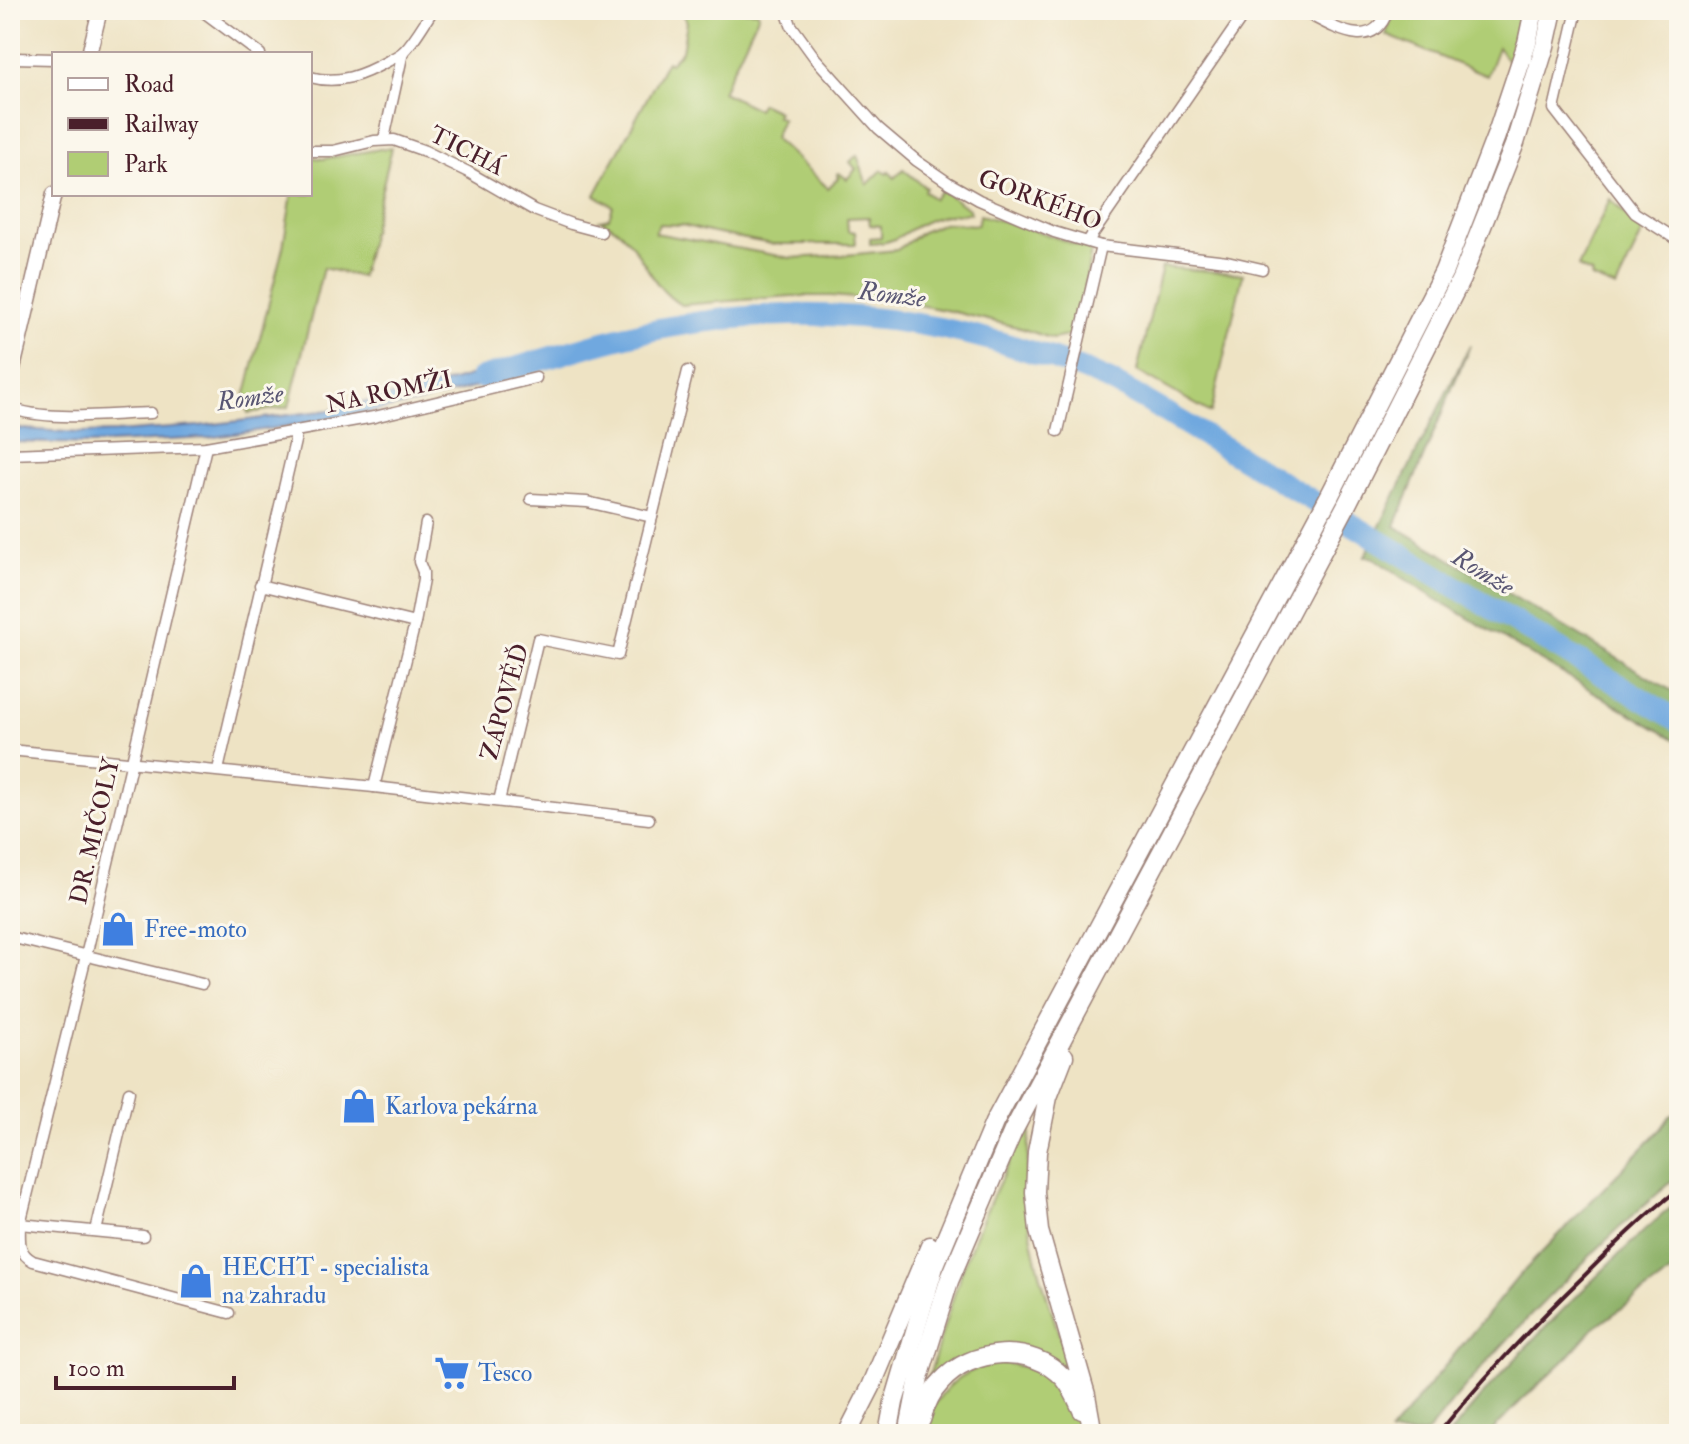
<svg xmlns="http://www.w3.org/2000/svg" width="1689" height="1444" viewBox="0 0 1689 1444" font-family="'IM FELL Double Pica',serif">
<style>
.green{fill:#b0cd74;stroke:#7d7650;stroke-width:2}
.forest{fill:#8cb066;stroke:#6b6848;stroke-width:2}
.water{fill:#70a8df;stroke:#5d6485;stroke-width:2}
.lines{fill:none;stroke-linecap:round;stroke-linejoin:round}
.river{stroke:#70a8df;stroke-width:22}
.street-casing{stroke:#9c8178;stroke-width:13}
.secondary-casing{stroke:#9c8178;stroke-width:17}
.highway-casing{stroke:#9c8178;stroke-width:21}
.street{stroke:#fff;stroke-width:10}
.secondary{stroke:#fff;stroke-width:14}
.highway{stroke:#fff;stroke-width:18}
.rail{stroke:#4a1f2b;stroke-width:4}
.labels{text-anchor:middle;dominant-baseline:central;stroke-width:6;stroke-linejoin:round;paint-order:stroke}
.street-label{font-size:24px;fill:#4a1f2b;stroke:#fbf7ec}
.shop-label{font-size:24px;fill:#366cbe;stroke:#fbf7ec;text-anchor:start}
.water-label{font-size:26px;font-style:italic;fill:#595673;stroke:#fbf7ec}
</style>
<rect width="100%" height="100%" fill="#fbf7ec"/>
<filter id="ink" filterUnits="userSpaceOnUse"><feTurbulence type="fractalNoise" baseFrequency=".0125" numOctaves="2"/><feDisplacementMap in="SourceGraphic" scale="16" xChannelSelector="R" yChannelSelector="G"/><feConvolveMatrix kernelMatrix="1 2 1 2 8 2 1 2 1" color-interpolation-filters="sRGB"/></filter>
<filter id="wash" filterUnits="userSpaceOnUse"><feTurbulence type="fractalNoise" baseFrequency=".006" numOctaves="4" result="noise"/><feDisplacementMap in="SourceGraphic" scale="32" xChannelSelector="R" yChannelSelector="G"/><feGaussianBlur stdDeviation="1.8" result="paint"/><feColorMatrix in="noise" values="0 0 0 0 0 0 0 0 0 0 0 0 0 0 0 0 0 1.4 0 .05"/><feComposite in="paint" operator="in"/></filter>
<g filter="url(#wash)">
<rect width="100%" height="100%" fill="#eee3c4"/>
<!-- green -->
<g class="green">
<path d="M 680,10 L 757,11 L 759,14 L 722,92 L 757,109 L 761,103 L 778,111 L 776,116 L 782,119 L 774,138 L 828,188 L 839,177 L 837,174 L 839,173 L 847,179 L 856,169 L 850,162 L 857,155 L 867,185 L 882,170 L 887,174 L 889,172 L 895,178 L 903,169 L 926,188 L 924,191 L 934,199 L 941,190 L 969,209 L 970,213 C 954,214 939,215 925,222 C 901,232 899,243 870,244 L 870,238 L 881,237 L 881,226 L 870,225 L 869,217 L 847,218 L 848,231 L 855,232 L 856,244 L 772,244 L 713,233 L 682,225 L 659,224 L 655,233 L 790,258 L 846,255 L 897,250 L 922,232 L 944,223 L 977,225 L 980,215 L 1040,232 L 1091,250 L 1077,334 L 1053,339 L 1017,327 L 950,311 L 903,302 L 831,296 L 791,296 L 681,305 C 643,283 643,237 600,220 L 609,218 L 613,206 L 595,195 L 667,61 L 670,63 L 682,51 L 687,22 Z"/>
<polygon points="1394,10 1524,10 1510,64 1498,47 1487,76 1386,35"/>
<polygon points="392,147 361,277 323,268 289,407 248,413 245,397 283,247 292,194 310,194 310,157 323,159"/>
<polygon points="1610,199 1643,232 1616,288 1591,278 1592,274 1578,267"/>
<polygon points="1162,267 1243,274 1211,413 1137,371"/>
<path d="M 1032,1117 C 1027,1154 1025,1191 1030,1228 C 1038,1277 1057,1325 1071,1371 L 1044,1354 L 1005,1346 L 926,1387 C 939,1344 951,1300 967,1257 C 985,1209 1009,1163 1032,1117 Z"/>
<path d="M 1004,1363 C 1052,1370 1072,1385 1081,1434 L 922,1434 C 934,1393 961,1366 1004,1363 Z"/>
</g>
<!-- forest -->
<g class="forest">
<polygon points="1470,345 1395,526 1679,695 1679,742 1431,596 1373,558 1365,556"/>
<path d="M 1679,1112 L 1679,1176 C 1644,1204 1611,1235 1579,1267 C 1525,1319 1473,1375 1426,1434 L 1389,1434 L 1518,1277 L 1661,1129 L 1670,1116 Z"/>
<path d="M 1679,1201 L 1679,1267 L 1593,1329 L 1568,1357 L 1521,1401 L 1489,1434 L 1450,1434 C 1494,1379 1543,1329 1593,1280 C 1621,1253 1648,1225 1679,1201 Z"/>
</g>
<!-- water -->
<polygon class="water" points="509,364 513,377 417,403 341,418 208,438 90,444 10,442 10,428 81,433 116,432 198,426 330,410 446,383"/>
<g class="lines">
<!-- river -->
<path class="river" d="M 481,378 C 545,360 609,337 675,326 C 794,305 914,314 1029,351 C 1058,360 1087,370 1114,383 C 1132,393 1150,403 1167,413 L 1679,721"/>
</g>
</g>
<g filter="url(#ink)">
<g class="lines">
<!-- street casing -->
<g class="street-casing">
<g id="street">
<polyline points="201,10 260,54"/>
<polyline points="786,10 791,25 815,58 878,128 917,161 949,183 979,200 1054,232 1101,246 1227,261 1262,269"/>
<path d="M 1300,10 C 1330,24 1372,56 1388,10"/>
<polyline points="1577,10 1554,109 1635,213 1679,241"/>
<polyline points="14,58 54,59"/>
<path d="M 310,77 C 339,85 363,75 388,61 C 393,58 400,55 404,51 C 415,40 424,23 433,10"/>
<polyline points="384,139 403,52"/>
<polyline points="310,151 333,151 374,141 394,140 425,151 468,172 534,210 571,224 601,232"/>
<polyline points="1088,241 1247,10"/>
<path d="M 10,408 C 48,422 109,414 151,413"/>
<polyline points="1058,431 1101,246"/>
<path d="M 206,447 L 86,956 L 20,1224 C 20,1239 17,1253 33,1261 L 229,1313"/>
<polyline points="10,454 206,447 374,417 536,378"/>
<polyline points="531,499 587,502 652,517"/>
<polyline points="260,585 415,623 374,787"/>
<polyline points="415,623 423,580 423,572 419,562 426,523"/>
<polyline points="10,750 374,787 649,819"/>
<polyline points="218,770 295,441 295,432"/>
<polyline points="499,801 538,639 618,655 688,371"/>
<polyline points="10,937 202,984"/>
<polyline points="10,1223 143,1236"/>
<polyline points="96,1231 129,1092"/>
</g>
</g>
<!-- secondary casing -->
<g class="secondary-casing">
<g id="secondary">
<polyline points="89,54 100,10"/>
<polyline points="10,381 54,194"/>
</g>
</g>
<!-- highway casing -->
<g class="highway-casing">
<g id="highway">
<polyline points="1064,1056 1048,1097 1037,1152 1035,1192 1039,1231 1086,1395 1093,1434"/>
<path d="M 921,1420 C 925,1406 930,1393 941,1382 C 971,1348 1032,1343 1064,1378 C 1072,1387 1077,1399 1082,1410"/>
<polyline points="847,1434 871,1387 930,1246"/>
<polyline points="888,1434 894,1402 934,1267 994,1123 1330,495 1444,271 1496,136 1527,43 1534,10"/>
<polyline points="908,1434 919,1378 949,1281 1013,1131 1346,506 1461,279 1515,143 1545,46 1553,10"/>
</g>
</g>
<!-- street -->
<use href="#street" class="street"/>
<!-- secondary -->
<use href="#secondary" class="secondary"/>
<!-- highway -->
<use href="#highway" class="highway"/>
<!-- rail -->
<path class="rail" d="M 1438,1434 C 1483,1378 1532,1326 1584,1276 C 1614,1246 1645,1215 1679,1189"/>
</g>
</g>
<!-- icons -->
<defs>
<g id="shop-bare" transform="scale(2.76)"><path d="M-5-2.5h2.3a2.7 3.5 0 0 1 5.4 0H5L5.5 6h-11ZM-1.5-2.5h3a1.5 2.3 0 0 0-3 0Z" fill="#3f7fe0" stroke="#fbf7ec" stroke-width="2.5" paint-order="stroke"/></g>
<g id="supermarket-bare" transform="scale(2.76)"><path d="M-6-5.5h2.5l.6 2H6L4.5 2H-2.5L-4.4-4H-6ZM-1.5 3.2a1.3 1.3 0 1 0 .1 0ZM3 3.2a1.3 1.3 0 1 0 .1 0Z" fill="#3f7fe0" stroke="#fbf7ec" stroke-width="2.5" paint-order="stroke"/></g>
</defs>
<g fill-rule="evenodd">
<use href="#shop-bare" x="118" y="929"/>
<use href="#shop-bare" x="359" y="1106"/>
<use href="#shop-bare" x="196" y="1281"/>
<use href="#supermarket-bare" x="452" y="1373"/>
</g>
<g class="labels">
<!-- street labels -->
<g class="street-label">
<text transform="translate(467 151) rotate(27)">TICHÁ</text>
<text transform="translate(1040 200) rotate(21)">GORKÉHO</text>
<text transform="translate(389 392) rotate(-12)">NA ROMŽI</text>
<text transform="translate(505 702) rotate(-74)">ZÁPOVĚĎ</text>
<text transform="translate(95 831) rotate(-77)">DR. MIČOLY</text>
</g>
<!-- shop labels -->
<g class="shop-label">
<text x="144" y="929">Free-moto</text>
<text x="385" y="1106">Karlova pekárna</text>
<text x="222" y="1267">HECHT - specialista<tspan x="222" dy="28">na zahradu</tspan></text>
<text x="478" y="1373">Tesco</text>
</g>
<!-- water labels -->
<g class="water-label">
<text transform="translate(892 295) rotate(7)">Romže</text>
<text transform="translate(250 398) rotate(-8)">Romže</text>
<text transform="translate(1483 572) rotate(31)">Romže</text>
</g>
</g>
<!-- margin -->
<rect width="1689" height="1444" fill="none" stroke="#fbf7ec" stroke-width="40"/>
<!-- legend -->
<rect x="52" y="52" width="260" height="144" fill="#fbf7ec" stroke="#b4a19f" stroke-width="2"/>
<rect x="68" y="78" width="40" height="12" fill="#ffffff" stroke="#b4a19f" stroke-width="2"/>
<text x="124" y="92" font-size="24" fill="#4a1f2b">Road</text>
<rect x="68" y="118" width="40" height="12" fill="#4a1f2b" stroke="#b4a19f" stroke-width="2"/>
<text x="124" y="132" font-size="24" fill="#4a1f2b">Railway</text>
<rect x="68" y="152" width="40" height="24" fill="#b0cd74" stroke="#b4a19f" stroke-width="2"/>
<text x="124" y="172" font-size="24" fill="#4a1f2b">Park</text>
<!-- scale -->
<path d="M56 1376v12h178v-12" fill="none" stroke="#4a1f2b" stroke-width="4"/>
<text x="68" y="1376" font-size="24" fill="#4a1f2b" stroke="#fbf7ec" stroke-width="6" paint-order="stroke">100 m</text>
</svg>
